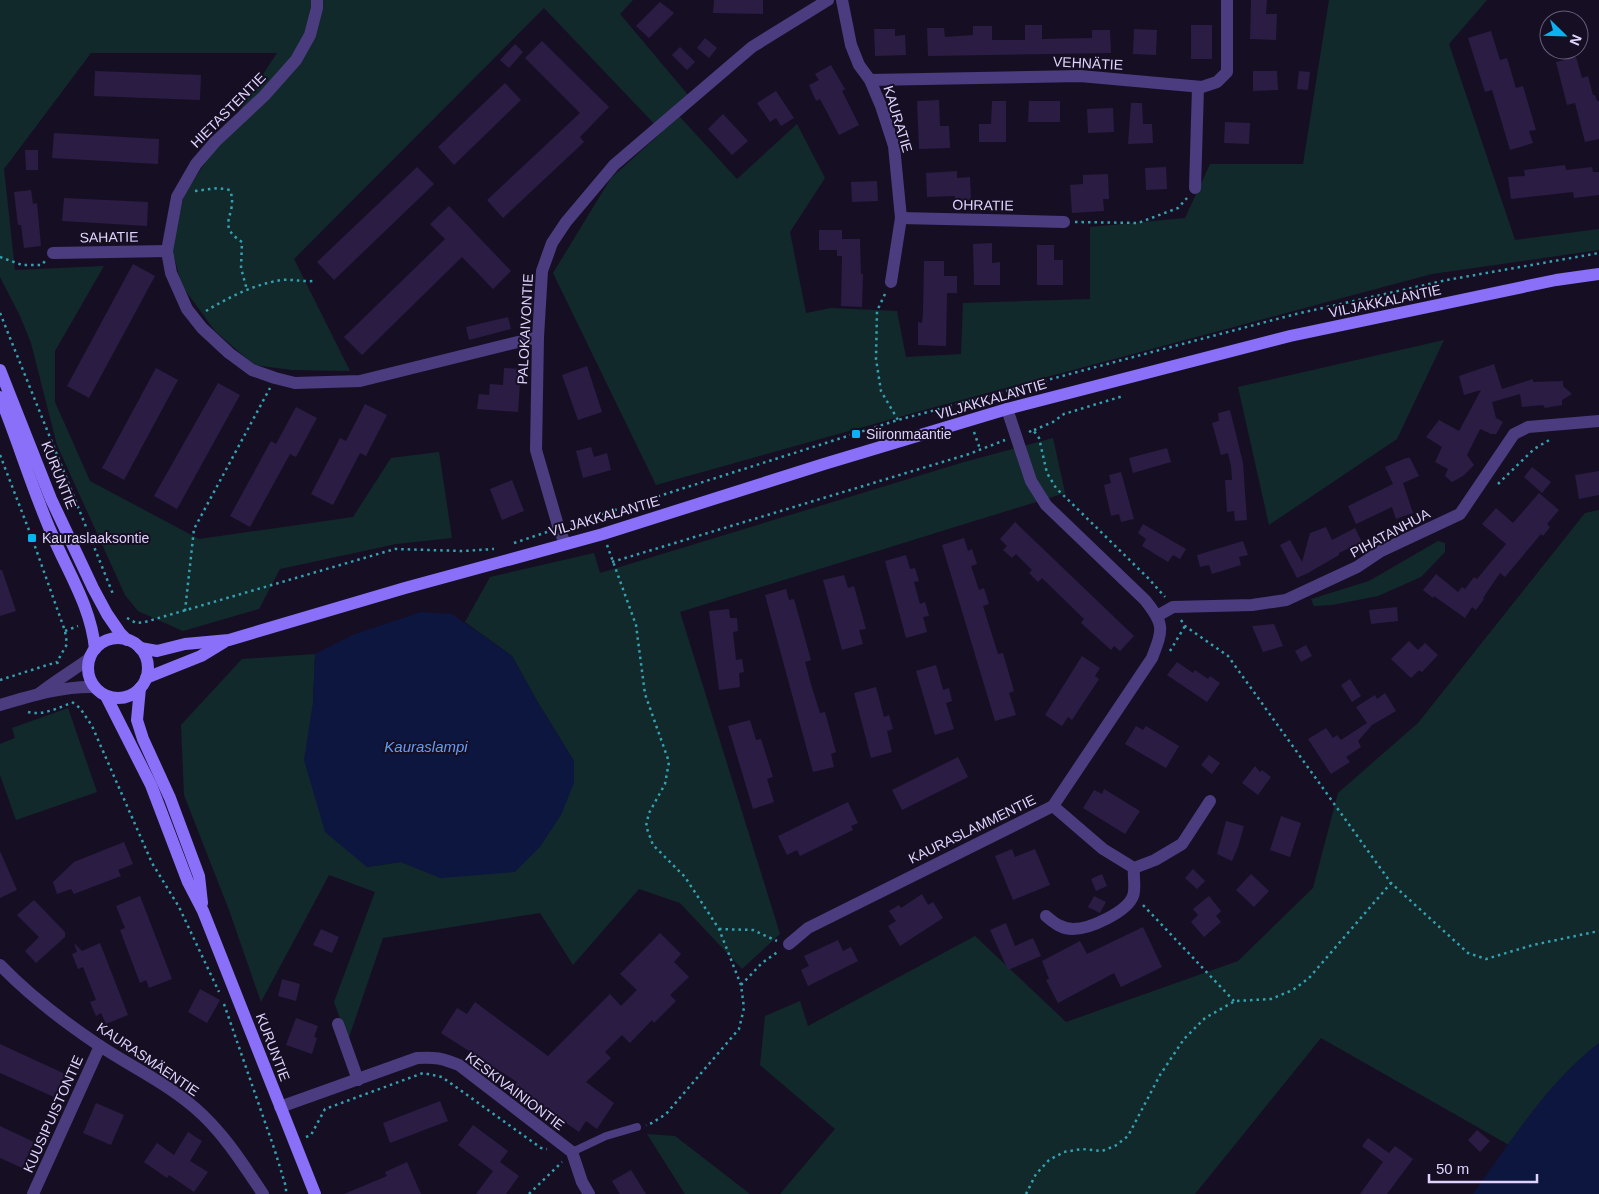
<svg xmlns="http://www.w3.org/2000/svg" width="1599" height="1194" viewBox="0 0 1599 1194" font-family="Arial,sans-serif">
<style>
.green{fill:#12292c}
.water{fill:#0c163f}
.building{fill:#2b1c43}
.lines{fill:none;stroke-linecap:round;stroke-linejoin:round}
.path{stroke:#34a1b0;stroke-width:2.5;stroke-dasharray:2.5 4;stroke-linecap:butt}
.lane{stroke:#4b3c80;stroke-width:8}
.street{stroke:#4b3c80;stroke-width:12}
.secondary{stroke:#8a6ff8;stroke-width:12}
.poi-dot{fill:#0bb2f1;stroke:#160f23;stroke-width:2}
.labels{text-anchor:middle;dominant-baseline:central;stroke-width:4;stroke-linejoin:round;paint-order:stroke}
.street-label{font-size:14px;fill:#dfd3fd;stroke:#160f23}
.poi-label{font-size:14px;fill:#dfd3fd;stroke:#160f23;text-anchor:start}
.water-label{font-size:15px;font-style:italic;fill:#669bf8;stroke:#160f23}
</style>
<rect width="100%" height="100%" fill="#160f23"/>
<!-- green -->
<g class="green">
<polygon points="0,0 633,0 620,14 694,102 680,117 737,179 797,124 825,178 790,232 806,313 831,308 897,311 906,357 961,354 963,303 1090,299 1090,227 1185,218 1210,164 1303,164 1329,0 1487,0 1449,44 1515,240 1599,229 1599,250 1432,274 924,410 656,485 553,273 611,178 662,132 544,8 294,259 350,371 292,370 254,365 215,331 182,286 172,249 184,195 277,53 91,53 4,169 15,270 104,266 55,351 55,402 90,481 199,539 353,517 391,458 439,452 452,538 396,544 280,569 259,609 183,631 138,611 125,595 57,445 31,343 20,316 0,277"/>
<polygon points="1444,340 1397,439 1269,525 1238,387"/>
<polygon points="1053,438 1065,493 680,612 780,934 742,969 680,903 639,889 573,965 540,913 383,938 348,1040 334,1002 375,892 329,875 261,1002 229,910 184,795 181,725 242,659 315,654 313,702 367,867 401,862 441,878 574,783 574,761 537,701 512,656 465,622 490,577 594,553 600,573 964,462"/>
<path d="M 1599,510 L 1599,1043 C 1563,1071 1535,1108 1509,1145 L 1321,1038 L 1195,1194 L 780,1194 L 835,1129 L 760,1065 L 765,1016 L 800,1001 L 808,1026 L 975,936 L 1066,1022 L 1238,961 L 1313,888 L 1338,793 L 1418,723 L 1585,513 Z"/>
<polygon points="1438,541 1445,543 1445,552 1421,577 1378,596 1332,605 1314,606 1311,599 1369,581"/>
<polygon points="68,708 97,792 16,820 0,775 0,744 15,738 12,728"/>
<polygon points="647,1134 675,1136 750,1194 685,1194"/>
</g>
<!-- water -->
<g class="water">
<polygon points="421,612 452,614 512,656 537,701 574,761 574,783 561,815 540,847 515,872 441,878 401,862 367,867 325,832 304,760 313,702 315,654 355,634"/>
<path d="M 1599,1043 L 1599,1194 L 1473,1194 C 1511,1141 1547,1083 1599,1043 Z"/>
</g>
<!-- building -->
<g class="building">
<polygon points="714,0 763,0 763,14 713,13"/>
<polygon points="1251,0 1267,0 1266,14 1277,14 1276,40 1250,39"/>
<polygon points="660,2 674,13 649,38 636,26"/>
<polygon points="1025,25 1042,25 1042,39 1092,38 1092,30 1110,30 1111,53 928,56 927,28 944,28 945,37 973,35 973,26 992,26 992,40 1025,40"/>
<rect x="1191" y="25" width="21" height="34"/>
<polygon points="874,29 895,29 895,36 905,35 906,55 875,56"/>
<polygon points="1134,29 1157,30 1156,55 1133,54"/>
<polygon points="1491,31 1500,60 1507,58 1516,88 1523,86 1536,130 1529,131 1533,143 1510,150 1492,90 1485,92 1468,38"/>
<polygon points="705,38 717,48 709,58 697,48"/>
<polygon points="542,41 609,107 580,137 584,142 503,218 487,200 580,113 525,58"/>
<polygon points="515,44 523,52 509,68 500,60"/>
<polygon points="680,47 695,62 687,70 672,55"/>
<polygon points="1576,57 1582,78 1588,76 1593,95 1595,95 1597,101 1599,101 1599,139 1585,142 1575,103 1567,105 1556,62"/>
<polygon points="831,65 845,89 842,91 859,125 839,135 820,99 816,101 809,85 819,80 815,74"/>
<polygon points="95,71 201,75 200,100 94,96"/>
<polygon points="1253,71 1277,71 1278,90 1253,91"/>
<polygon points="1299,71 1310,72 1308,90 1297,89"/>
<polygon points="505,83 521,100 454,165 438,147"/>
<polygon points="776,91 794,118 781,126 776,118 770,122 757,103"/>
<polygon points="939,100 940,126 949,126 950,148 919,149 917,101"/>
<polygon points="992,101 1006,101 1006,142 979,142 979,124 991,124"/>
<polygon points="1029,101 1060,101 1060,122 1028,122"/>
<polygon points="1131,103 1142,103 1143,124 1152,124 1153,143 1128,144"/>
<polygon points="1113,108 1114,132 1088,133 1087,109"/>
<polygon points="723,114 748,141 732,155 708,129"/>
<polygon points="1225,122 1250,123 1249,144 1224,143"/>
<polygon points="54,133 159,139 158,164 52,158"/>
<polygon points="25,150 38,150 38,170 26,170"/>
<polygon points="1565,165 1566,170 1592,167 1593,172 1599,172 1599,195 1574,198 1573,192 1511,199 1508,177 1525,176 1524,170"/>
<polygon points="417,167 434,184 334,280 317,262"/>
<polygon points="1166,167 1167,189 1146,190 1145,168"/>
<polygon points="957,171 957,178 970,177 971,200 955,201 955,196 927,197 926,173"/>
<polygon points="1108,174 1109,199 1103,199 1104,211 1072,213 1070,185 1083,184 1083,175"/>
<polygon points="877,181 878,201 852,202 851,182"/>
<polygon points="31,190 33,204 37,203 41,246 24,248 21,225 18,225 14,192"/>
<polygon points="64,198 148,202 147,226 62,221"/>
<polygon points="449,206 511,271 493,289 462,257 362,355 344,337 445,239 430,224"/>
<polygon points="819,230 842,230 842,239 860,239 861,274 863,274 862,307 841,306 842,256 837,256 837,250 819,250"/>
<polygon points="992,243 992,263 1000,262 1000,285 974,285 973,244"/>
<polygon points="1037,245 1054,245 1054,260 1063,260 1063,285 1037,285"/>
<polygon points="924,261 944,261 944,276 957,276 957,293 947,293 946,346 918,345 918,322 922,323 923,313"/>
<polygon points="133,264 155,276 89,398 67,386"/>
<polygon points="508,317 511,329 469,340 466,327"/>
<polygon points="1494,364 1502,389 1533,379 1533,382 1563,381 1563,386 1572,394 1562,400 1562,405 1545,408 1543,405 1522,407 1520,394 1492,402 1496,418 1503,422 1496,434 1491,434 1480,429 1467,455 1474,465 1463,476 1452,482 1445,476 1448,469 1435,462 1442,447 1426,437 1439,420 1459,431 1481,390 1464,395 1459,376"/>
<polygon points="587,366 602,412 578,420 562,375"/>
<polygon points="156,368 178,380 124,480 102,468"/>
<polygon points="504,368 521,369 518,412 477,409 479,394 489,395 490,384 503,385"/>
<polygon points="218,383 240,395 177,509 154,496"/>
<polygon points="365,404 387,415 366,456 360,453 333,505 311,494 340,438 346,441"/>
<polygon points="296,407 317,418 296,457 290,454 250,527 230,516 271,441 276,444"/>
<polygon points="1230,410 1243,463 1247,520 1235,521 1234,511 1227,512 1225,480 1232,480 1231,466 1228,453 1221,455 1212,423 1219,421 1218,413"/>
<polygon points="591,447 594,457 607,453 611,470 583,478 576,451"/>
<polygon points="1167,448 1171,462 1133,473 1129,458"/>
<polygon points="1406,458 1410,458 1419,476 1403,483 1413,513 1396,519 1392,507 1356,524 1348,506 1393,484 1385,467"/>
<polygon points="1532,467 1551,482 1542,493 1524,477"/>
<polygon points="1599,471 1599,495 1579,499 1575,475"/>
<polygon points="1121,472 1134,519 1121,522 1119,514 1111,516 1104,485 1111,483 1109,475"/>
<polygon points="512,480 524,511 502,520 490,489"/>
<polygon points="1539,493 1559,510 1547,524 1550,527 1543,536 1541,534 1505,577 1500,573 1483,598 1484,599 1476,610 1472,607 1465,618 1434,596 1433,598 1423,590 1436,574 1458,592 1462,587 1465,589 1474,577 1477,579 1506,544 1482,524 1496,508 1513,523"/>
<polygon points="1015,522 1134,636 1120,651 1114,646 1111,650 1081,623 1084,619 1042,578 1038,582 1029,573 1032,570 1016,554 1012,558 1003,550 1007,546 1000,539"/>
<polygon points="1143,524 1186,549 1180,559 1173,555 1168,562 1142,546 1146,539 1138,533"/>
<polygon points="1326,527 1332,540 1355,528 1362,542 1339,553 1339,555 1308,573 1297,578 1280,545 1290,540 1302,562 1310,533"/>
<polygon points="964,538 968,551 972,549 977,564 971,566 979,590 984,588 989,604 983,606 998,654 1003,653 1014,691 1009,693 1016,715 995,721 942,545"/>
<polygon points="1243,541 1248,555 1239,557 1241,565 1212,574 1209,565 1200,567 1197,555"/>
<polygon points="906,555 910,569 915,568 919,581 914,582 920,604 925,602 929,616 923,617 927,632 906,638 885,561"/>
<polygon points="0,570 2,570 16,611 0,616"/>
<polygon points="844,575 848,588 854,586 866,629 859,630 863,644 842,650 823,580"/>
<polygon points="786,589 789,600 794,599 811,660 805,662 812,688 820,713 825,712 836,752 831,754 834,767 813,772 765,595"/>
<polygon points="1397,607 1398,621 1371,624 1369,610"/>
<polygon points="729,609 730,618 737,618 738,631 733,632 736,660 742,659 744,672 739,673 740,687 719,690 709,611"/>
<polygon points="1274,624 1283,646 1263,652 1252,626"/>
<polygon points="1409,641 1418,650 1425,643 1438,655 1422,672 1419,670 1411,678 1391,659"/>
<polygon points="1306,645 1312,656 1301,662 1295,651"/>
<polygon points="1082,656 1100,668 1095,676 1099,679 1072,720 1068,717 1062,726 1045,715"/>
<polygon points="1177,662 1193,673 1195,670 1208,679 1210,676 1220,683 1207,702 1167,675"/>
<polygon points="936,665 943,690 949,688 952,701 946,703 954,729 935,735 916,671"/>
<polygon points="1350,679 1361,696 1352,702 1341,685"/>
<polygon points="876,687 884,717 889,715 893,729 887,731 892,752 871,758 854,693"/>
<polygon points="1385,693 1396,711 1372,725 1358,741 1361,747 1346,757 1350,762 1331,774 1308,739 1326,728 1333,738 1337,735 1341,740 1367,723 1356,707 1375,695 1377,699"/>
<polygon points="750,720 756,740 761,739 773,777 767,779 774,802 753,809 728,726"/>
<polygon points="1136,726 1143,730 1146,726 1179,746 1166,768 1125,744"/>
<polygon points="1209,755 1220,763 1212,774 1201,765"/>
<polygon points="958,757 968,777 902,810 892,790"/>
<polygon points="1255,766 1260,772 1262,770 1271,777 1258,795 1242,783"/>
<polygon points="1104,789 1140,811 1125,834 1083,808 1094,790 1102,794"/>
<polygon points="848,802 858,823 851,826 853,830 800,856 797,850 787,855 778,836"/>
<polygon points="1281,816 1301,823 1290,857 1270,850"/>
<polygon points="1226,821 1244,826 1238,847 1232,861 1217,854"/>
<polygon points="124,842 133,864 118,870 121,876 74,894 71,889 57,894 53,882 74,862"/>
<polygon points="1012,849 1015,857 1035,849 1050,885 1013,900 995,856"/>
<polygon points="0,851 17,890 0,898"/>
<polygon points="1193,869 1205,881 1197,889 1185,878"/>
<polygon points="1102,874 1107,886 1096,891 1091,879"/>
<polygon points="1251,874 1269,891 1254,907 1236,890"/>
<polygon points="922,894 928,905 933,902 943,918 900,946 888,926 896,921 889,911 899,905 901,908"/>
<polygon points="140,896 172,979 149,988 146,980 140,983 120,930 125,928 116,906"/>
<polygon points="1094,896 1106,902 1100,913 1088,907"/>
<polygon points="1209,896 1221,911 1216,916 1221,922 1204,937 1191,922 1198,915 1193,909"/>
<polygon points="34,900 65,932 65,937 36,963 25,951 39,937 17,915"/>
<polygon points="1006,923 1015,946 1033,938 1041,956 1008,970 990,930"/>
<polygon points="1143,927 1162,967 1121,987 1114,973 1058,1003 1046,980 1049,979 1042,961 1080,941 1087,954"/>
<polygon points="321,929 339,937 332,953 313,945"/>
<polygon points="660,933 681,954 674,962 689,977 670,995 676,1001 654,1023 652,1020 630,1043 622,1035 605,1052 611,1058 586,1082 614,1103 597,1129 586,1121 579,1132 559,1118 556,1123 510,1093 517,1082 441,1033 457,1008 467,1014 475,1002 548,1056 610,994 621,1006 637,990 620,974"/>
<polygon points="838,940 843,951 851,947 858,961 808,986 801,970 809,966 804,956"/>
<polygon points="74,943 82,951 100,943 128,1015 106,1024 101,1013 96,1016 90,1002 96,1000 83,967 78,969 72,954 77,952"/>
<polygon points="282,979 300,984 296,1001 278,996"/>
<polygon points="200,989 220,1000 207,1023 188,1012"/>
<polygon points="296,1018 318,1026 314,1037 317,1038 312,1054 286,1045"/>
<polygon points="0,1044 65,1074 54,1097 0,1073"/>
<polygon points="440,1101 448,1121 390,1143 383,1123"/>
<polygon points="96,1103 124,1115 111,1145 83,1133"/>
<polygon points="473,1125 508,1151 500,1162 519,1176 506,1194 476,1194 493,1171 458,1145"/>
<polygon points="0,1126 34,1142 22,1168 0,1158"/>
<polygon points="1477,1130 1490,1141 1480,1152 1468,1140"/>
<polygon points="188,1132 202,1141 190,1161 208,1172 194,1192 169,1175 167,1178 144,1162 157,1143 174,1155"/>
<polygon points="1368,1138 1389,1153 1395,1146 1413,1159 1387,1194 1360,1194 1383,1162 1362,1146"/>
<polygon points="407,1162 421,1194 344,1194 387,1176 385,1172"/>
<polygon points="631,1170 646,1194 620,1194 612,1181"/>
</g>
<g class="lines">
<!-- path -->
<g class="path">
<path d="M 195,191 L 218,188 L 230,190 C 239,215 214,224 242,242 L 241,268 L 247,290"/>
<polyline points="1075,222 1138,223 1178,208 1187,198"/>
<polyline points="0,257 22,265 42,265 45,261"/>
<polyline points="885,294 877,311 876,359 881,391 898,420"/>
<path d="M 206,311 C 229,297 255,284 282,280 C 293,279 303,282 314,281"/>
<polyline points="0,313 113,594"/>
<polyline points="1034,430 1053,422 1064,414 1123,396"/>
<polyline points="974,432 980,449"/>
<polyline points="1029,432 1033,430 1039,438 1047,473 1056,488 1148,578 1165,597"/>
<polyline points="0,455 32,538 65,631 67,644 57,662 58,664"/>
<polyline points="1498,484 1534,449 1551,439"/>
<polyline points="571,524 898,420 1152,352 1296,314 1447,280 1599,253"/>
<polyline points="514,543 547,532"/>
<polyline points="607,545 636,625 645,694 669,762 665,784 649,813 646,826 653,845 685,877 719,929 741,985 744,1008 739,1029 666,1114 652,1123 646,1125"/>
<polyline points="612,562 969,454 1005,440"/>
<polyline points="185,611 194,529 270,388"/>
<polyline points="127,618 136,623 145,622 395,549 463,551 494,549"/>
<polyline points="1181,620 1185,626 1228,656 1391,883 1468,953 1486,959 1533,945 1599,931"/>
<polyline points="65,631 78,626"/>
<polyline points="1170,651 1185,626"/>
<polyline points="0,680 57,662"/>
<polyline points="72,702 80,708 92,726 152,863 179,907 219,992"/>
<path d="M 28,712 C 42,716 58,708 71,703"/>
<polyline points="1143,905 1234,1001"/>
<polyline points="719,929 753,930 777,941"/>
<polyline points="741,985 762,963 779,951"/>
<polyline points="224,1004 275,1151 286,1187 286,1194"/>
<polyline points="306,1137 311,1135 325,1109 423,1073 442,1077 541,1148 547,1149"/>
<polyline points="529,1194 562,1162"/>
<polyline points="1026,1194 1036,1174 1049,1160 1064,1152 1082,1149 1102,1151 1115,1146 1128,1136 1160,1075 1184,1039 1205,1018 1235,1001 1271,999 1293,990 1309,978 1391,883"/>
</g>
<!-- lane -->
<polyline class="lane" points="572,1152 606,1136 637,1127"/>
<!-- street -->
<g class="street">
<polyline points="317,0 317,8 310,35 296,60 264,96 215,142 196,164 177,197 167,251 171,273 187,309 202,328 229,353 252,370 275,378 295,383 360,381 538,337"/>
<polyline points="842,0 851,45 859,65 870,80 881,106 894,146 901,218 891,282"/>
<polyline points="870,80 1080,76 1202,87 1217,82 1227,72 1227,0"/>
<polyline points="1195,188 1198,87"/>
<polyline points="901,218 1064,222"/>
<polyline points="53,253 167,251"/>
<polyline points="565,543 559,529 536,450 538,337 542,271 552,243 566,222 614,165 752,47 828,0"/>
<polyline points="1157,616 1173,607 1252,605 1286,600 1357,567 1381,551 1460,514 1514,434 1528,427 1599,421"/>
<path d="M 40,693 C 56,680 74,670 90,658"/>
<path d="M 0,705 C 31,696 62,686 94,687"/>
<polyline points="1053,806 1103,849 1134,868 1155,860 1182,844 1210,801"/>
<path d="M 1046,916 C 1054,923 1062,929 1073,929 C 1090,929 1127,912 1133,896 C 1136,888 1133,876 1134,868"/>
<path d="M 789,944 L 808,928 L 1053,806 L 1152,658 C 1163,629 1165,625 1145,600 L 1046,505 L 1031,481 L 1007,409"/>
<path d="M 0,965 C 30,996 64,1022 100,1046 C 132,1067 166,1083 195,1108 C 223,1132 243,1164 263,1194"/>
<polyline points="338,1024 358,1080"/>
<path d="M 280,1107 L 417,1058 C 435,1057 442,1058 459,1065 L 572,1152 L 582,1182 L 589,1194"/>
<polyline points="33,1194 100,1046"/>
</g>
<!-- secondary -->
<g class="secondary">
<polyline points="0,370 51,499 93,588 107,614 120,633 127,640"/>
<path d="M 0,397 C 18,441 32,488 51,532 C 67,571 91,606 95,649"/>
<circle cx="118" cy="668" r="30"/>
<polyline points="140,648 157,651 185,644 229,640 405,588 603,534 824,464 1007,409 1290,336 1556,280 1599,274"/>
<polyline points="146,678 201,656 224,642"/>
<polyline points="140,688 137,720 143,739 170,798 199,876 202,903"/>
<polyline points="106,696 151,785 188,882 203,911 315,1194"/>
</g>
</g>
<!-- markers -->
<g class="poi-dot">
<rect x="851" y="429" width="10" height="10" rx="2.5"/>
<rect x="27" y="533" width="10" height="10" rx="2.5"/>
</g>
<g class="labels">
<!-- street labels -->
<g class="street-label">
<text transform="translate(1088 63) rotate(3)">VEHNÄTIE</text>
<text transform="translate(228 110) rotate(-45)">HIETASTENTIE</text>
<text transform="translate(898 119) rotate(73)">KAURATIE</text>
<text transform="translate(983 205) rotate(1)">OHRATIE</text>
<text transform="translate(109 237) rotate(-1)">SAHATIE</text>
<text transform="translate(1385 301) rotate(-12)">VILJAKKALANTIE</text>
<text transform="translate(525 329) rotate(-87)">PALOKAIVONTIE</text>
<text transform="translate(991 399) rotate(-16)">VILJAKKALANTIE</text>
<text transform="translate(59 475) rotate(68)">KURUNTIE</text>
<text transform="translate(604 516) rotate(-16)">VILJAKKALANTIE</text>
<text transform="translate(1390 533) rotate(-28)">PIHATANHUA</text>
<text transform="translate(972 829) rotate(-26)">KAURASLAMMENTIE</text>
<text transform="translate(273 1047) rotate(69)">KURUNTIE</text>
<text transform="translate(148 1059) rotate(34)">KAURASMÄENTIE</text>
<text transform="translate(515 1091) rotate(37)">KESKIVAINIONTIE</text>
<text transform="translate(53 1114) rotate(-66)">KUUSIPUISTONTIE</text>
</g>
<!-- poi labels -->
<g class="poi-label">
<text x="866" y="434">Siironmaantie</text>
<text x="42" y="538">Kauraslaaksontie</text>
</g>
<!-- water labels -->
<g class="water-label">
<text x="426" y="746">Kauraslampi</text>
</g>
</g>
<!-- north arrow -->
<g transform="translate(1564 35) rotate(113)"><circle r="24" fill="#160f23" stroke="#665d7a"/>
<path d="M0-4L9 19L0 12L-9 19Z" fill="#0bb2f1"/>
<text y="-8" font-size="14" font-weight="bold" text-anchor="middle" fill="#dfd3fd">N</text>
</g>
<!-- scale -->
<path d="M1429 1174v8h108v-8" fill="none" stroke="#dfd3fd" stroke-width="2.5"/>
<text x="1436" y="1174" font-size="15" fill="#dfd3fd" stroke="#160f23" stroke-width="4" paint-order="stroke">50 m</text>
</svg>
